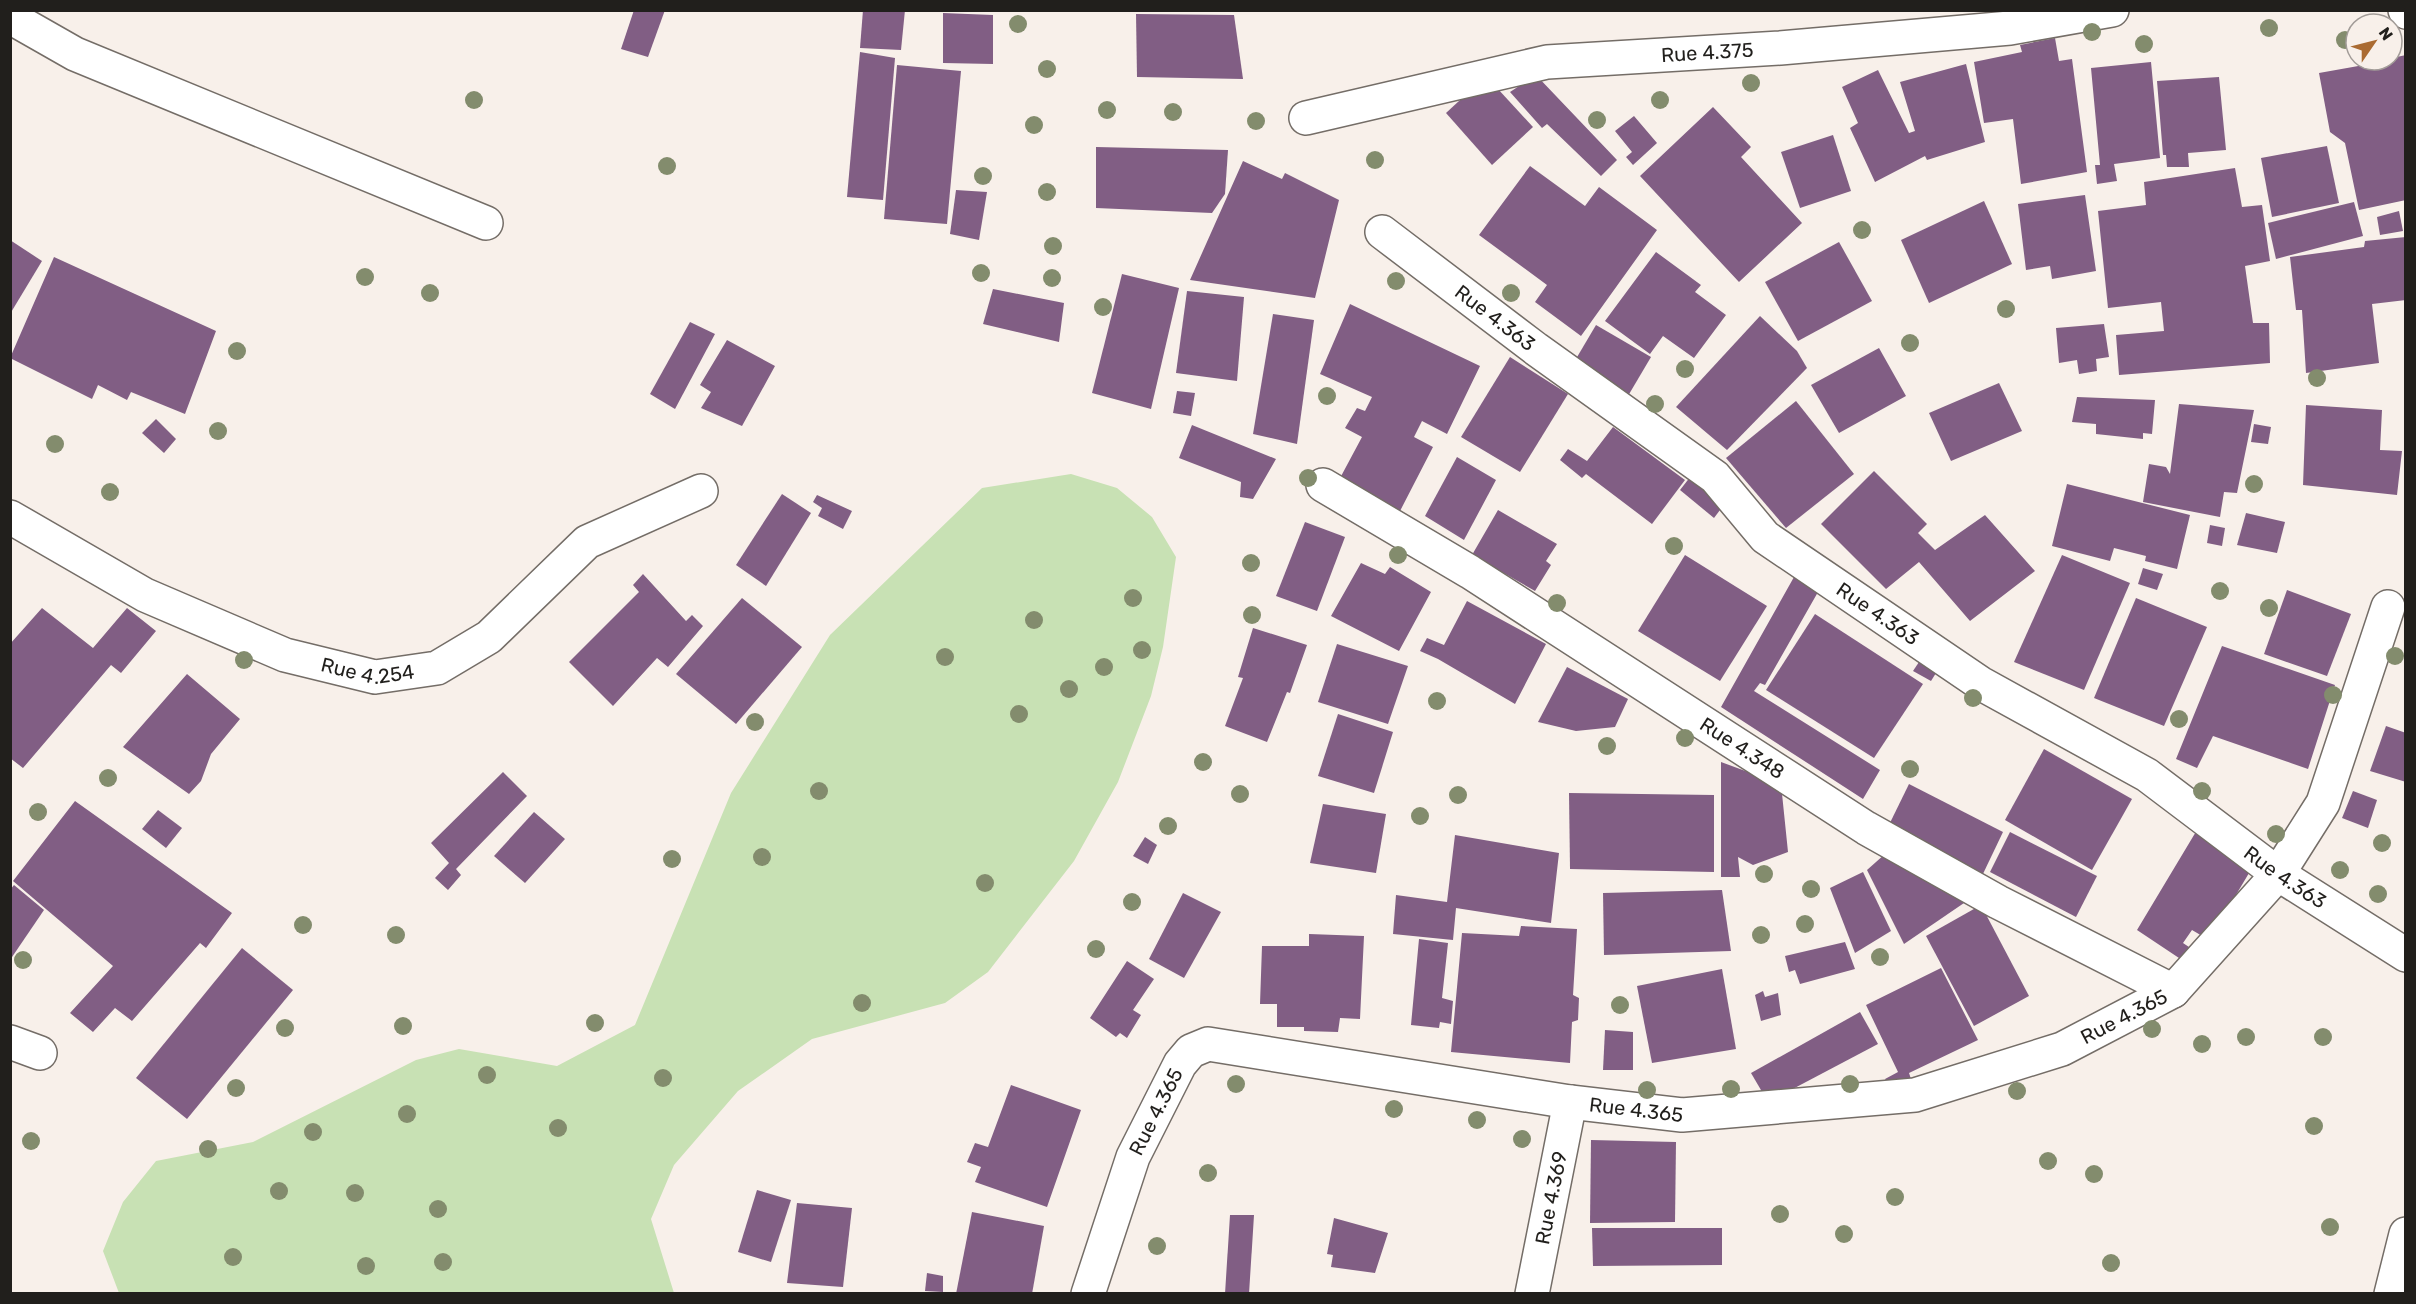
<svg xmlns="http://www.w3.org/2000/svg" width="2416" height="1304" viewBox="0 0 2416 1304" font-family="Rubik,sans-serif">
<style>
.green{fill:#c8e1b4}
.building{fill:#815e84}
.lines{fill:none;stroke-linecap:round;stroke-linejoin:round}
.minor-casing{stroke:#746d67;stroke-width:36}
.minor{stroke:#fff;stroke-width:33}
.tree{fill:#838c6d}
.labels{text-anchor:middle;dominant-baseline:central;stroke-width:4.5;stroke-linejoin:round;paint-order:stroke}
.street-label{font-size:20px;fill:#211f1c;stroke:#f8f0ea}
</style>
<rect width="100%" height="100%" fill="#f8f0ea"/>
<!-- green -->
<polygon class="green" points="1071,474 1117,488 1152,517 1176,557 1163,647 1151,696 1118,782 1074,861 988,972 945,1003 812,1039 738,1091 674,1165 651,1219 674,1293 119,1293 103,1251 123,1202 156,1161 253,1142 416,1060 459,1049 557,1066 635,1025 731,793 830,635 982,488"/>
<!-- building -->
<g class="building">
<polygon points="634,10 665,10 648,57 621,49"/>
<polygon points="863,10 905,10 901,50 860,48"/>
<polygon points="943,13 993,15 993,64 943,63"/>
<polygon points="1136,14 1234,15 1243,79 1137,77"/>
<polygon points="2055,38 2059,61 2072,59 2087,172 2021,184 2013,119 1984,123 1974,62 2022,52 2020,45"/>
<polygon points="860,52 895,58 883,200 847,197"/>
<polygon points="2406,55 2406,200 2359,210 2345,143 2330,132 2319,73 2392,60 2392,58"/>
<polygon points="2151,62 2160,158 2114,164 2117,181 2097,184 2095,165 2100,165 2091,68"/>
<polygon points="1966,64 1985,142 1927,160 1925,156 1875,182 1850,128 1858,123 1842,87 1878,70 1909,133 1915,131 1900,82"/>
<polygon points="897,65 961,71 947,224 884,219"/>
<polygon points="1536,75 1617,160 1601,176 1547,124 1542,128 1510,92"/>
<polygon points="1486,76 1533,127 1492,165 1446,113"/>
<polygon points="2219,77 2226,150 2188,153 2189,167 2167,167 2166,155 2163,155 2157,81"/>
<polygon points="1713,107 1751,147 1741,157 1802,223 1739,282 1640,176"/>
<polygon points="1634,116 1657,143 1633,165 1626,157 1632,152 1615,131"/>
<polygon points="1833,135 1851,191 1800,208 1781,152"/>
<polygon points="2327,146 2339,203 2272,217 2261,158"/>
<polygon points="1096,147 1228,150 1225,194 1212,213 1096,208"/>
<polygon points="1243,161 1282,179 1285,173 1339,200 1315,298 1190,280"/>
<polygon points="1530,166 1585,206 1599,187 1657,230 1581,336 1535,302 1547,285 1479,235"/>
<polygon points="2235,168 2242,207 2262,205 2270,261 2245,266 2253,323 2269,323 2270,363 2119,375 2116,335 2164,331 2161,302 2108,308 2098,211 2146,205 2144,182"/>
<polygon points="956,190 987,192 979,240 950,234"/>
<polygon points="2085,195 2096,271 2052,279 2050,266 2026,270 2018,204"/>
<polygon points="1984,201 2012,264 1929,303 1901,240"/>
<polygon points="2354,202 2363,236 2276,259 2268,223"/>
<polygon points="2399,211 2403,231 2380,235 2377,217"/>
<polygon points="2406,237 2406,300 2372,304 2379,363 2306,373 2302,310 2296,310 2290,257 2364,247 2365,241"/>
<polygon points="10,240 42,261 10,314"/>
<polygon points="1839,242 1872,301 1798,341 1765,282"/>
<polygon points="1656,252 1701,285 1695,292 1726,315 1694,358 1663,336 1650,354 1605,321"/>
<polygon points="54,257 216,331 185,414 131,392 127,400 98,385 92,399 10,358"/>
<polygon points="1122,274 1179,288 1151,409 1092,393"/>
<polygon points="993,289 1064,303 1059,342 983,324"/>
<polygon points="1187,291 1244,297 1237,381 1176,373"/>
<polygon points="1350,304 1480,366 1447,434 1422,421 1414,437 1433,447 1399,513 1339,480 1362,437 1345,428 1357,408 1365,411 1372,397 1320,374"/>
<polygon points="1273,314 1314,320 1297,444 1253,434"/>
<polygon points="1760,316 1797,351 1807,368 1727,450 1676,407"/>
<polygon points="690,322 715,334 675,409 650,394"/>
<polygon points="2104,324 2109,357 2096,359 2097,371 2079,374 2077,360 2059,363 2056,328"/>
<polygon points="1596,325 1651,357 1625,401 1570,369"/>
<polygon points="727,340 775,366 742,426 701,408 711,392 700,385"/>
<polygon points="1879,348 1906,396 1839,433 1811,385"/>
<polygon points="1510,357 1568,394 1520,472 1461,437"/>
<polygon points="1999,383 2022,431 1951,461 1929,413"/>
<polygon points="1177,391 1195,393 1191,416 1173,413"/>
<polygon points="2077,397 2155,400 2152,434 2143,433 2143,439 2096,434 2096,424 2072,422"/>
<polygon points="1796,401 1854,474 1786,528 1726,458"/>
<polygon points="2179,404 2254,410 2237,493 2224,492 2220,517 2143,502 2149,464 2166,467 2170,474"/>
<polygon points="2306,405 2382,410 2380,450 2402,451 2397,495 2303,485"/>
<polygon points="156,419 176,439 164,453 142,433"/>
<polygon points="2254,424 2271,427 2268,444 2251,442"/>
<polygon points="1192,425 1276,459 1253,499 1240,497 1241,482 1179,458"/>
<polygon points="1613,427 1685,480 1652,524 1586,474 1582,478 1560,460 1568,449 1587,461"/>
<polygon points="1457,457 1496,480 1464,540 1425,516"/>
<polygon points="1698,467 1729,498 1714,518 1680,490"/>
<polygon points="1874,471 1927,524 1918,533 1935,550 1985,515 2035,571 1970,621 1919,562 1886,589 1821,524"/>
<polygon points="2067,484 2190,515 2177,569 2145,561 2146,556 2114,548 2110,561 2052,546"/>
<polygon points="782,494 811,513 766,586 736,565"/>
<polygon points="817,495 852,511 843,529 818,516 822,508 813,502"/>
<polygon points="1498,510 1557,544 1546,561 1551,565 1535,591 1472,555"/>
<polygon points="2246,513 2285,522 2277,553 2237,545"/>
<polygon points="1305,522 1345,537 1317,611 1276,596"/>
<polygon points="2210,525 2225,528 2222,546 2207,543"/>
<polygon points="1685,555 1767,606 1720,681 1638,631"/>
<polygon points="2062,555 2130,583 2084,690 2014,662"/>
<polygon points="1361,563 1385,574 1390,567 1431,592 1399,651 1331,616"/>
<polygon points="2143,568 2163,574 2157,590 2138,584"/>
<polygon points="643,574 686,621 692,615 703,626 668,667 657,658 613,706 569,662 639,592 633,585"/>
<polygon points="1794,577 1818,592 1765,685 1760,683 1754,691 1880,770 1863,799 1721,707"/>
<polygon points="2287,590 2351,614 2327,676 2264,654"/>
<polygon points="742,598 802,647 736,724 676,674"/>
<polygon points="2136,598 2207,627 2164,726 2094,698"/>
<polygon points="1467,601 1546,644 1515,704 1438,659 1420,651 1427,638 1444,645"/>
<polygon points="42,608 93,648 127,608 156,631 121,673 111,665 23,768 10,758 10,644"/>
<polygon points="1815,614 1923,684 1874,758 1766,690"/>
<polygon points="1253,628 1307,645 1290,693 1287,692 1267,742 1225,726 1243,678 1238,677"/>
<polygon points="1337,644 1408,666 1388,724 1318,702"/>
<polygon points="2222,646 2335,685 2308,769 2213,736 2197,768 2176,759"/>
<polygon points="1923,656 1941,665 1931,681 1913,671"/>
<polygon points="1567,667 1628,699 1615,727 1576,731 1538,722"/>
<polygon points="187,674 240,719 211,754 201,781 189,794 123,747"/>
<polygon points="1338,714 1393,732 1374,793 1318,776"/>
<polygon points="2386,726 2406,733 2406,782 2370,771"/>
<polygon points="2044,749 2132,799 2092,870 2005,820"/>
<polygon points="1721,762 1781,784 1788,852 1753,865 1738,857 1740,877 1721,877"/>
<polygon points="503,772 527,796 456,869 461,875 448,890 435,878 449,863 431,843"/>
<polygon points="1909,784 2003,832 1981,878 1886,831"/>
<polygon points="2353,791 2377,800 2368,828 2342,818"/>
<polygon points="1569,793 1714,795 1714,872 1570,869"/>
<polygon points="75,801 232,913 206,948 200,943 132,1021 115,1008 93,1032 70,1013 113,966 13,881"/>
<polygon points="1323,804 1386,814 1376,873 1310,863"/>
<polygon points="158,810 182,828 166,848 142,829"/>
<polygon points="534,812 565,839 525,883 494,856"/>
<polygon points="2197,830 2255,863 2209,940 2192,930 2183,943 2198,953 2188,964 2137,930"/>
<polygon points="2010,832 2097,876 2076,917 1990,872"/>
<polygon points="1455,835 1559,853 1551,923 1456,908 1453,940 1393,934 1396,895 1447,902"/>
<polygon points="1145,837 1157,845 1148,864 1133,856"/>
<polygon points="1885,854 1964,903 1904,944 1867,870"/>
<polygon points="1863,872 1891,931 1855,953 1830,888"/>
<polygon points="14,885 44,910 10,960 10,890"/>
<polygon points="1722,890 1731,951 1604,955 1603,893"/>
<polygon points="1183,893 1221,912 1184,978 1149,959"/>
<polygon points="1981,905 2029,996 1974,1026 1926,936"/>
<polygon points="1521,926 1577,929 1573,995 1579,998 1578,1020 1572,1022 1570,1063 1451,1052 1462,933 1519,936"/>
<polygon points="1309,934 1364,936 1360,1019 1340,1018 1338,1032 1304,1031 1304,1027 1277,1027 1277,1004 1260,1004 1262,946 1309,946"/>
<polygon points="1419,939 1448,943 1442,998 1453,1001 1451,1024 1440,1022 1439,1028 1411,1025"/>
<polygon points="1845,942 1855,969 1800,984 1795,970 1789,972 1785,956"/>
<polygon points="242,948 293,990 187,1119 136,1078"/>
<polygon points="1127,961 1154,979 1133,1010 1141,1015 1127,1038 1120,1033 1116,1037 1090,1018"/>
<polygon points="1941,968 1978,1040 1909,1073 1914,1088 1894,1096 1885,1079 1898,1072 1866,1005"/>
<polygon points="1722,969 1736,1049 1652,1063 1637,986"/>
<polygon points="1763,991 1765,997 1778,993 1781,1015 1761,1021 1755,995"/>
<polygon points="1860,1012 1878,1044 1768,1102 1751,1073"/>
<polygon points="1605,1030 1633,1032 1633,1070 1603,1070"/>
<polygon points="1011,1085 1081,1110 1047,1207 975,1182 981,1167 967,1162 975,1143 988,1147"/>
<polygon points="1591,1140 1676,1142 1675,1222 1590,1223"/>
<polygon points="757,1190 791,1200 771,1262 738,1252"/>
<polygon points="797,1203 852,1208 843,1287 787,1283"/>
<polygon points="972,1212 1044,1226 1032,1294 956,1294"/>
<polygon points="1230,1215 1254,1215 1249,1294 1225,1294"/>
<polygon points="1334,1218 1388,1233 1375,1273 1331,1267 1333,1255 1327,1254"/>
<polygon points="1592,1228 1722,1228 1722,1265 1593,1266"/>
<polygon points="927,1273 943,1276 943,1292 925,1291"/>
</g>
<g class="lines">
<!-- minor casing -->
<g class="minor-casing">
<g id="minor">
<polyline points="2405,10 2406,12"/>
<polyline points="10,17 75,54 486,223"/>
<path id="s1" d="M 1306,118 L 1547,62 L 1780,48 L 2010,28 L 2112,10"/>
<path id="s2" d="M 1382,232 L 1536,349 L 1715,477 L 1765,537 L 1980,683 L 2147,775 L 2278,874 L 2406,955"/>
<path id="s3" d="M 1323,485 L 1470,572 L 1866,828 L 1998,902 L 2173,991"/>
<path id="s4" d="M 10,517 L 145,595 L 285,655 L 375,677 L 437,668 L 489,637 L 587,542 L 701,491"/>
<polyline points="10,1042 40,1053"/>
<path id="s5" d="M 1088,1294 L 1133,1157 L 1180,1064 L 1191,1051 L 1208,1044 L 1570,1102 L 1682,1115 L 1915,1095 L 2062,1049 L 2173,991 L 2278,874 L 2323,803 L 2388,607"/>
<path id="s6" d="M 1532,1294 L 1570,1102"/>
<polyline points="2391,1294 2406,1234"/>
</g>
</g>
<!-- minor -->
<use href="#minor" class="minor"/>
</g>
<!-- trees -->
<g class="tree">
<circle cx="1018" cy="24" r="9"/>
<circle cx="2269" cy="28" r="9"/>
<circle cx="2092" cy="32" r="9"/>
<circle cx="2345" cy="40" r="9"/>
<circle cx="2144" cy="44" r="9"/>
<circle cx="1047" cy="69" r="9"/>
<circle cx="1751" cy="83" r="9"/>
<circle cx="474" cy="100" r="9"/>
<circle cx="1660" cy="100" r="9"/>
<circle cx="1107" cy="110" r="9"/>
<circle cx="1173" cy="112" r="9"/>
<circle cx="1597" cy="120" r="9"/>
<circle cx="1256" cy="121" r="9"/>
<circle cx="1034" cy="125" r="9"/>
<circle cx="1375" cy="160" r="9"/>
<circle cx="667" cy="166" r="9"/>
<circle cx="983" cy="176" r="9"/>
<circle cx="1047" cy="192" r="9"/>
<circle cx="1862" cy="230" r="9"/>
<circle cx="1053" cy="246" r="9"/>
<circle cx="981" cy="273" r="9"/>
<circle cx="365" cy="277" r="9"/>
<circle cx="1052" cy="278" r="9"/>
<circle cx="1396" cy="281" r="9"/>
<circle cx="430" cy="293" r="9"/>
<circle cx="1511" cy="293" r="9"/>
<circle cx="1103" cy="307" r="9"/>
<circle cx="2006" cy="309" r="9"/>
<circle cx="1910" cy="343" r="9"/>
<circle cx="237" cy="351" r="9"/>
<circle cx="1685" cy="369" r="9"/>
<circle cx="2317" cy="378" r="9"/>
<circle cx="1327" cy="396" r="9"/>
<circle cx="1655" cy="404" r="9"/>
<circle cx="218" cy="431" r="9"/>
<circle cx="55" cy="444" r="9"/>
<circle cx="1308" cy="478" r="9"/>
<circle cx="2254" cy="484" r="9"/>
<circle cx="110" cy="492" r="9"/>
<circle cx="1674" cy="546" r="9"/>
<circle cx="1398" cy="555" r="9"/>
<circle cx="1251" cy="563" r="9"/>
<circle cx="2220" cy="591" r="9"/>
<circle cx="1133" cy="598" r="9"/>
<circle cx="1557" cy="603" r="9"/>
<circle cx="2269" cy="608" r="9"/>
<circle cx="1252" cy="615" r="9"/>
<circle cx="1034" cy="620" r="9"/>
<circle cx="1142" cy="650" r="9"/>
<circle cx="2395" cy="656" r="9"/>
<circle cx="945" cy="657" r="9"/>
<circle cx="244" cy="660" r="9"/>
<circle cx="1104" cy="667" r="9"/>
<circle cx="1069" cy="689" r="9"/>
<circle cx="2333" cy="695" r="9"/>
<circle cx="1973" cy="698" r="9"/>
<circle cx="1437" cy="701" r="9"/>
<circle cx="1019" cy="714" r="9"/>
<circle cx="2179" cy="719" r="9"/>
<circle cx="755" cy="722" r="9"/>
<circle cx="1685" cy="738" r="9"/>
<circle cx="1607" cy="746" r="9"/>
<circle cx="1203" cy="762" r="9"/>
<circle cx="1910" cy="769" r="9"/>
<circle cx="108" cy="778" r="9"/>
<circle cx="819" cy="791" r="9"/>
<circle cx="2202" cy="791" r="9"/>
<circle cx="1240" cy="794" r="9"/>
<circle cx="1458" cy="795" r="9"/>
<circle cx="38" cy="812" r="9"/>
<circle cx="1420" cy="816" r="9"/>
<circle cx="1168" cy="826" r="9"/>
<circle cx="2276" cy="834" r="9"/>
<circle cx="2382" cy="843" r="9"/>
<circle cx="762" cy="857" r="9"/>
<circle cx="672" cy="859" r="9"/>
<circle cx="2340" cy="870" r="9"/>
<circle cx="1764" cy="874" r="9"/>
<circle cx="985" cy="883" r="9"/>
<circle cx="1811" cy="889" r="9"/>
<circle cx="2378" cy="894" r="9"/>
<circle cx="1132" cy="902" r="9"/>
<circle cx="1805" cy="924" r="9"/>
<circle cx="303" cy="925" r="9"/>
<circle cx="396" cy="935" r="9"/>
<circle cx="1761" cy="935" r="9"/>
<circle cx="1096" cy="949" r="9"/>
<circle cx="1880" cy="957" r="9"/>
<circle cx="23" cy="960" r="9"/>
<circle cx="862" cy="1003" r="9"/>
<circle cx="1620" cy="1005" r="9"/>
<circle cx="595" cy="1023" r="9"/>
<circle cx="403" cy="1026" r="9"/>
<circle cx="285" cy="1028" r="9"/>
<circle cx="2152" cy="1029" r="9"/>
<circle cx="2246" cy="1037" r="9"/>
<circle cx="2323" cy="1037" r="9"/>
<circle cx="2202" cy="1044" r="9"/>
<circle cx="487" cy="1075" r="9"/>
<circle cx="663" cy="1078" r="9"/>
<circle cx="1236" cy="1084" r="9"/>
<circle cx="1850" cy="1084" r="9"/>
<circle cx="236" cy="1088" r="9"/>
<circle cx="1731" cy="1089" r="9"/>
<circle cx="1647" cy="1090" r="9"/>
<circle cx="2017" cy="1091" r="9"/>
<circle cx="1394" cy="1109" r="9"/>
<circle cx="407" cy="1114" r="9"/>
<circle cx="1477" cy="1120" r="9"/>
<circle cx="2314" cy="1126" r="9"/>
<circle cx="558" cy="1128" r="9"/>
<circle cx="313" cy="1132" r="9"/>
<circle cx="1522" cy="1139" r="9"/>
<circle cx="31" cy="1141" r="9"/>
<circle cx="208" cy="1149" r="9"/>
<circle cx="2048" cy="1161" r="9"/>
<circle cx="1208" cy="1173" r="9"/>
<circle cx="2094" cy="1174" r="9"/>
<circle cx="279" cy="1191" r="9"/>
<circle cx="355" cy="1193" r="9"/>
<circle cx="1895" cy="1197" r="9"/>
<circle cx="438" cy="1209" r="9"/>
<circle cx="1780" cy="1214" r="9"/>
<circle cx="2330" cy="1227" r="9"/>
<circle cx="1844" cy="1234" r="9"/>
<circle cx="1157" cy="1246" r="9"/>
<circle cx="233" cy="1257" r="9"/>
<circle cx="443" cy="1262" r="9"/>
<circle cx="2111" cy="1263" r="9"/>
<circle cx="366" cy="1266" r="9"/>
</g>
<g class="labels">
<!-- street labels -->
<g class="street-label">
<text stroke="none"><textPath href="#s1" startOffset="408">Rue 4.375</textPath></text>
<text stroke="none"><textPath href="#s2" startOffset="142">Rue 4.363</textPath></text>
<text stroke="none"><textPath href="#s2" startOffset="628">Rue 4.363</textPath></text>
<text stroke="none"><textPath href="#s4" startOffset="393">Rue 4.254</textPath></text>
<text stroke="none"><textPath href="#s3" startOffset="495">Rue 4.348</textPath></text>
<text stroke="none"><textPath href="#s2" startOffset="1114">Rue 4.363</textPath></text>
<text stroke="none"><textPath href="#s5" startOffset="1221">Rue 4.365</textPath></text>
<text stroke="none"><textPath href="#s5" startOffset="717">Rue 4.365</textPath></text>
<text stroke="none"><textPath href="#s5" startOffset="195">Rue 4.365</textPath></text>
<text stroke="none"><textPath href="#s6" startOffset="98">Rue 4.369</textPath></text>
</g>
</g>
<!-- border -->
<rect width="2416" height="1304" fill="none" stroke="#211f1c" stroke-width="24"/>
<!-- north arrow -->
<g transform="translate(2374 42) rotate(55)"><circle r="28" fill="#f8f0ea" stroke="#a29c98" stroke-width="1.5"/>
<path d="M0-4.5L10 22L0 15L-10 22Z" fill="#aa6b32"/>
<text y="-9" font-size="16" font-weight="bold" text-anchor="middle" fill="#211f1c">N</text>
</g>
</svg>
